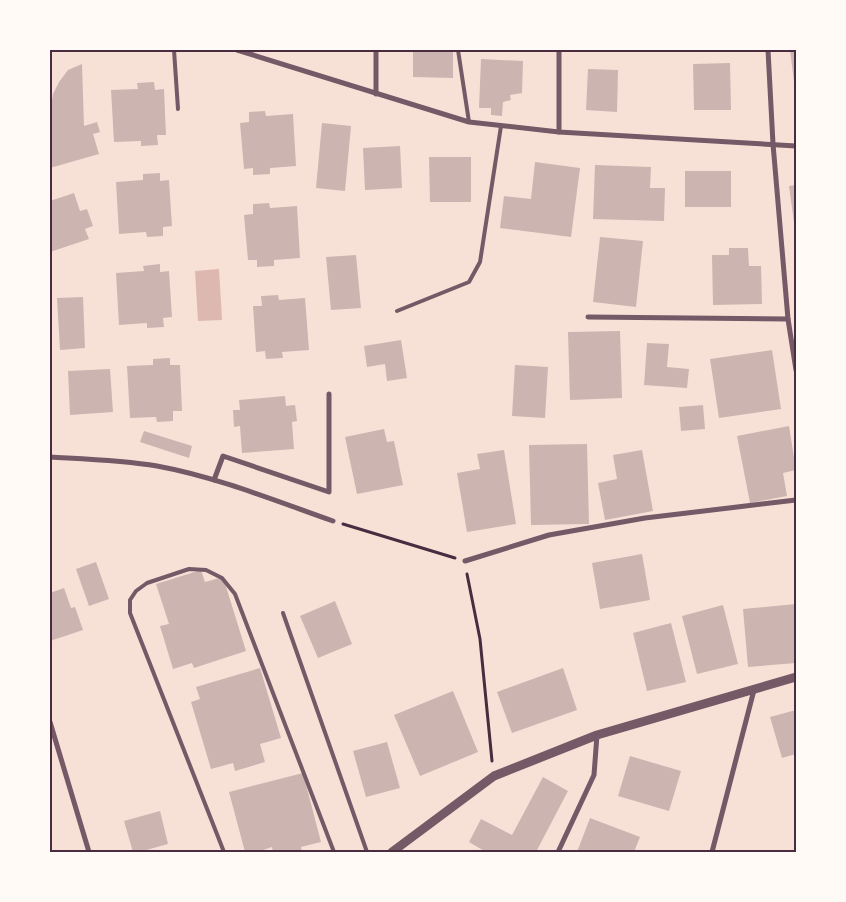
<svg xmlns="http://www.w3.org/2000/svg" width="846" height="902" viewBox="0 0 846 902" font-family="'Noto Sans',sans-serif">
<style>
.water{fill:#dcb8b0}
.building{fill:#ccb4b1}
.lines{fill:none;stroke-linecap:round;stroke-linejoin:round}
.path{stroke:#4a2c40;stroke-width:3}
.service{stroke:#755966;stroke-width:4}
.minor{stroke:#755966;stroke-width:5}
.tertiary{stroke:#755966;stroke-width:9}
.neatline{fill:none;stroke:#4a2c40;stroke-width:2}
</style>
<rect width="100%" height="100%" fill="#f7e1d7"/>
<!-- water -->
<polygon class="water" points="219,269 222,320 198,321 195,271"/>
<!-- building -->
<g class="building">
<polygon points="413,50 453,50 453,78 413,77"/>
<polygon points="790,50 796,50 796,82 794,82"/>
<polygon points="481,59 523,61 522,93 510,95 511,100 503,102 502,116 491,115 491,108 479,108"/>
<polygon points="730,63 731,110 694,110 693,64"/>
<polygon points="82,64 84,126 97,122 100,132 93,134 99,154 50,168 50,108 51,108 53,94 59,82 68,70"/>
<polygon points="588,69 618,70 617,112 586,110"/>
<polygon points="154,82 155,90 164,89 166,135 157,135 158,145 141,146 141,141 114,142 111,90 138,89 137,83"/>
<polygon points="265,111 266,116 293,114 296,166 270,168 270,174 253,175 253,168 244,169 240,123 249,122 249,112"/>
<polygon points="322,123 351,126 345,191 316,188"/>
<polygon points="400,146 402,188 365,190 363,148"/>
<polygon points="429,157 471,157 471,202 430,202"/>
<polygon points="535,162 580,168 571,237 500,228 504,196 531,199"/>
<polygon points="595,165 651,167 650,188 665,188 664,221 593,219"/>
<rect x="685" y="171" width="46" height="36"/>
<polygon points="160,173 160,181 169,180 172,226 163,227 163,236 147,237 146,232 119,234 116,182 143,180 143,174"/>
<polygon points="796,185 796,230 795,230 789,186"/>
<polygon points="74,193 80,211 87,209 93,226 85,229 89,239 50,252 50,201"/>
<polygon points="269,203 270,208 297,206 300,258 274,260 274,266 257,267 257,260 248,260 244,215 253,214 253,204"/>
<polygon points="600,237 643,241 636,307 593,302"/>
<polygon points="729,248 748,248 749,266 761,266 762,304 713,305 712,255 729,255"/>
<polygon points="356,255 361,308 331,310 326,257"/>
<polygon points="160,264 160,272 169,271 172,317 163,318 164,327 147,328 147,323 119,325 116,273 144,271 143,266"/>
<polygon points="278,295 279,300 305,298 309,350 282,352 283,358 266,359 265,351 256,352 253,306 262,306 261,296"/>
<polygon points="83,297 85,348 60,350 57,298"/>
<polygon points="620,331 622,398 570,400 568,332"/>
<polygon points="401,340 407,378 387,381 385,364 367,367 364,346"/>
<polygon points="647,343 669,344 667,367 689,369 687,388 644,385"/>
<polygon points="772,350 781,409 719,418 710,359"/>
<polygon points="170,358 170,365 180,365 182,411 173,411 173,421 157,422 156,417 130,418 127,366 153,365 153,359"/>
<polygon points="515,365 548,367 545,418 512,416"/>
<polygon points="110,369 113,412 70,415 68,371"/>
<polygon points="285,396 286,406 295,405 297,421 292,422 294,449 242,453 240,426 234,427 233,410 240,410 239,400"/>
<polygon points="703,405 705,429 681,431 679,407"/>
<polygon points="789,426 796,470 783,473 787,496 750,503 737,436"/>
<polygon points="384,429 387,442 394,441 403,485 357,494 345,437"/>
<polygon points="144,431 192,446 189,458 140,442"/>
<polygon points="587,444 589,524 531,525 529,445"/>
<polygon points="504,450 516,524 467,532 457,473 480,469 477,454"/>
<polygon points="642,450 653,511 605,520 598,483 617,479 613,455"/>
<polygon points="642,554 650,600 600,609 592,563"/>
<polygon points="96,562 109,599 89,606 76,569"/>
<polygon points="201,570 205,582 223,577 246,651 194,668 192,663 173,669 160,626 169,624 156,584"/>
<polygon points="64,588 71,608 75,607 83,630 50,641 50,593"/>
<polygon points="335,601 352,644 318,658 300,616"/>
<polygon points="796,604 796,663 748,667 743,609"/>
<polygon points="723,605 738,664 697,674 682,616"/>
<polygon points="671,623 686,682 647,691 633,633"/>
<polygon points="260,668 281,738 260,744 265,762 235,771 233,763 211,769 191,702 200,699 196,687"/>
<polygon points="563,668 577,710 512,733 497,692"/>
<polygon points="453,691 478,752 420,776 394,715"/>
<polygon points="796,710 796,754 782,758 770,717"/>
<polygon points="387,742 400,788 366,797 353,751"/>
<polygon points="630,756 681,771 669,811 618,796"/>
<polygon points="303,773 321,842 301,847 302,852 273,852 272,847 260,851 260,852 245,852 229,792"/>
<polygon points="543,777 568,791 536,852 486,852 469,842 481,819 512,835"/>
<polygon points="160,811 168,844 139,852 133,852 124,821"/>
<polygon points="590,818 640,837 634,852 577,852"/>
</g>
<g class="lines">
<!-- path -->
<g class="path">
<polyline points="343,524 455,558"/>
<polyline points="467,574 480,639 492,761"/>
</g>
<!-- service -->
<g class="service">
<polyline points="174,50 178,109"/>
<polyline points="458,50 469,122"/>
<polyline points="397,311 469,282 480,262 501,126"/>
<polyline points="283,613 367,852"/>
<polyline points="224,852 130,613 130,600 136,591 147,583 189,569 206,570 222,578 235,594 334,852"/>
</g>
<!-- minor -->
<g class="minor">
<polyline points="237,50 469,122 559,132 796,146"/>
<polyline points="768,50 773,144 788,319 796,370"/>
<polyline points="376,94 376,50"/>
<polyline points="559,132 559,50"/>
<polyline points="588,317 788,319"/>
<path d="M 50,457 C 86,459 122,460 157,466 C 217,477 276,501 333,521"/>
<polyline points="214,480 223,456 329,492 329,394"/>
<polyline points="465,561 549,535 645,518 796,500"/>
<polyline points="50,722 89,852"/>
<polyline points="558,852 594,775 597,735"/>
<polyline points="712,852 754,690"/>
</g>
<!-- tertiary -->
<polyline class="tertiary" points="392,852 494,776 597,735 796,677"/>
</g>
<!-- border -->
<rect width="846" height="902" fill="none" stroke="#fffaf5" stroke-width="102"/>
<rect x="51" y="51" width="744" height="800" class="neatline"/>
</svg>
